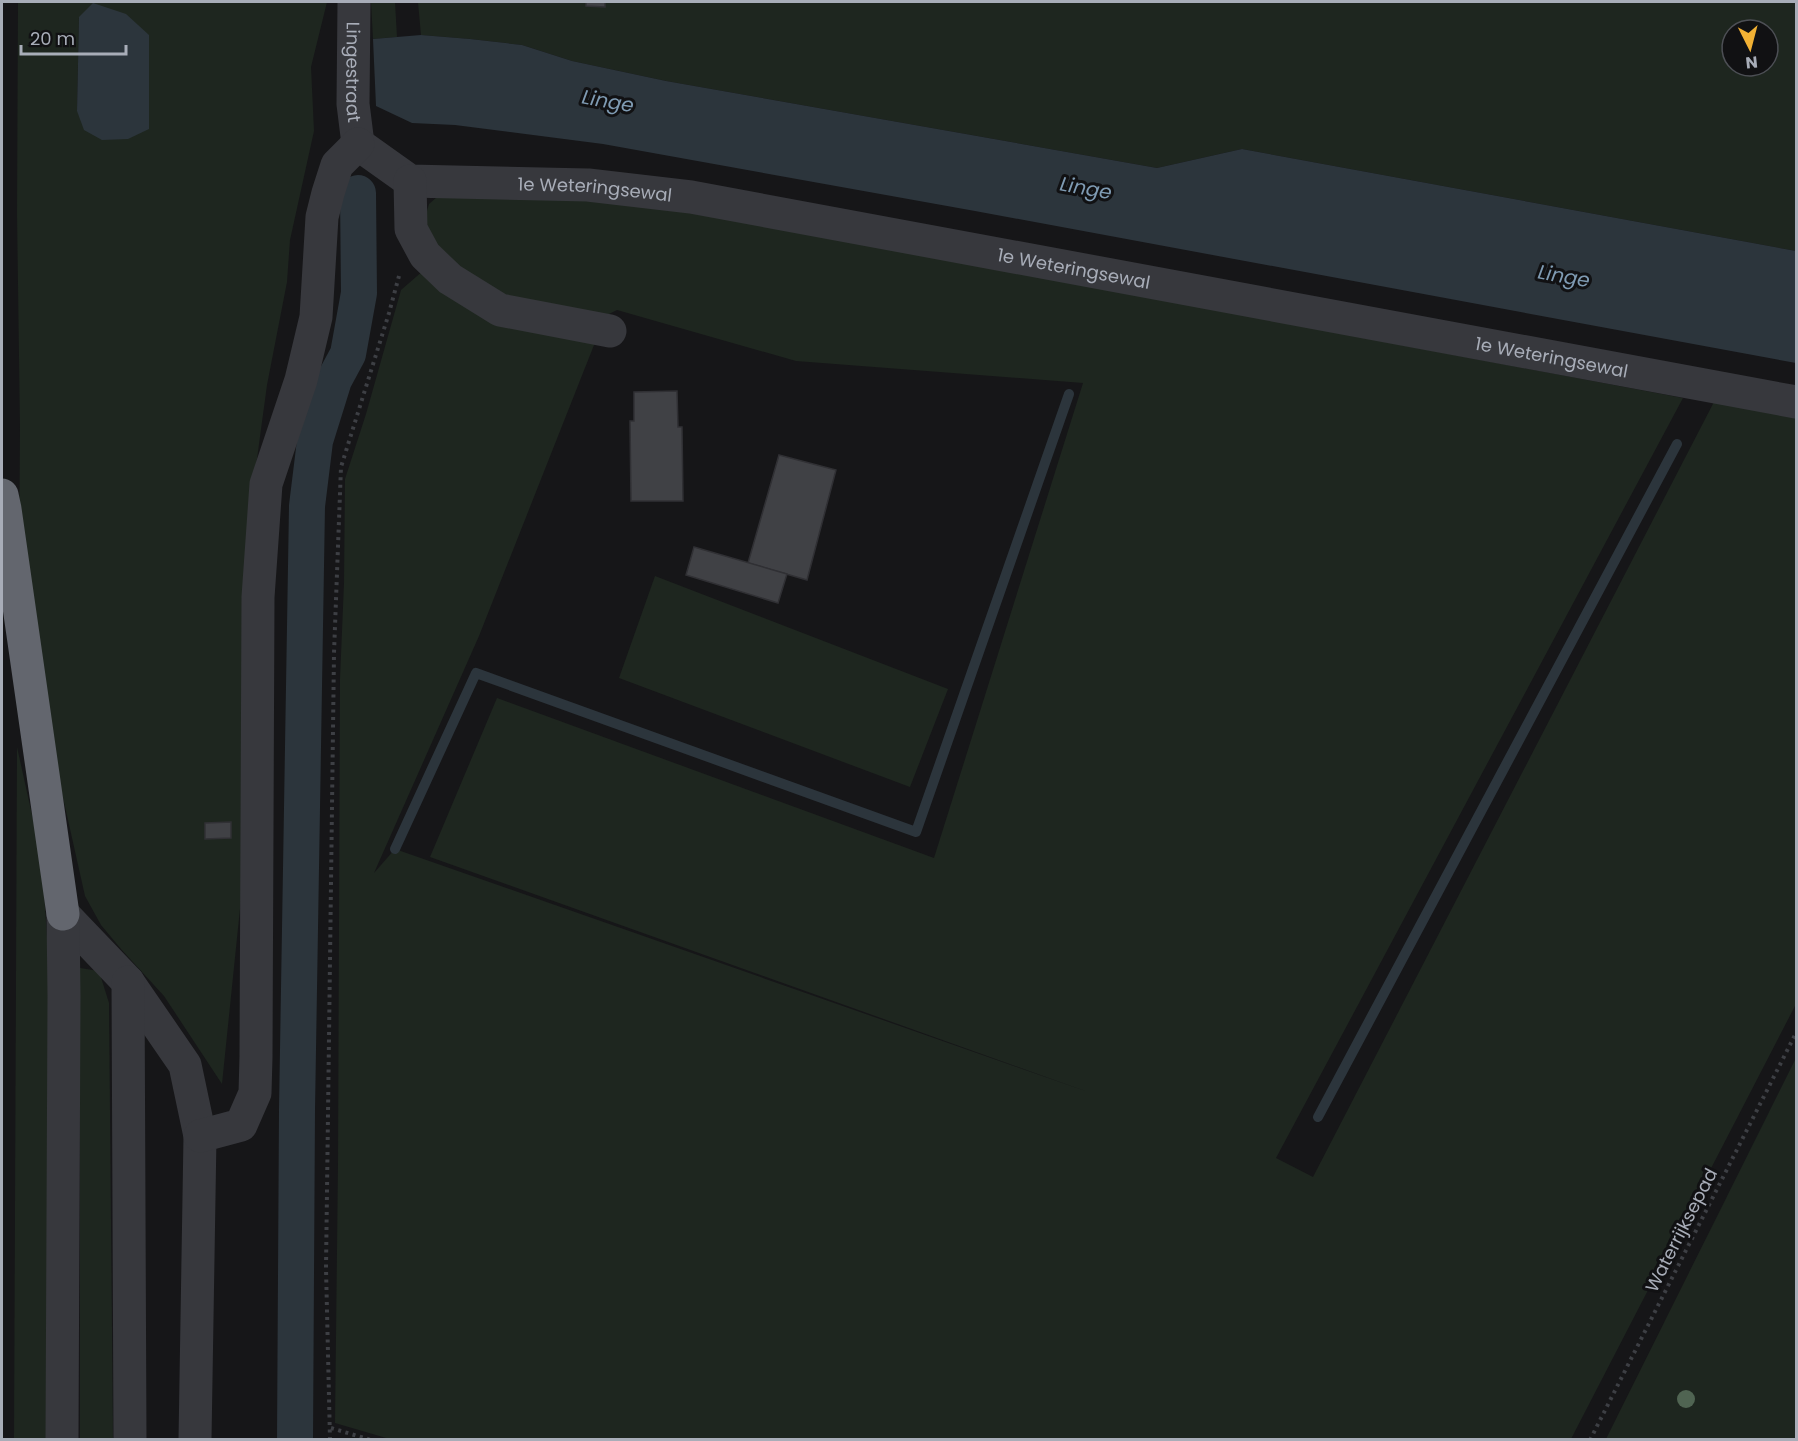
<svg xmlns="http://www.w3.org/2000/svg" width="1798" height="1441" viewBox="0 0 1798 1441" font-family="Poppins,sans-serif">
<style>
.green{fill:#1e261f;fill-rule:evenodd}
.water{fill:#2c353c}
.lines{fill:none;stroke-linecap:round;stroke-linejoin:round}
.stream{stroke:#2c353c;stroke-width:10}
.canal{stroke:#2c353c;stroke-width:36}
.building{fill:#404145;stroke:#303034;stroke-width:1.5}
.path{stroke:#3d3f44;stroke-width:4;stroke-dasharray:3 4.5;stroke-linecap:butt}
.minor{stroke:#37383d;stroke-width:33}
.highway{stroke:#63666e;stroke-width:33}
.tree{fill:#506452}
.labels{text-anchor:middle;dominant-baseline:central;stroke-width:6;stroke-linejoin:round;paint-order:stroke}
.street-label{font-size:18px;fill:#a8adb8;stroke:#111113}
.water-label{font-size:20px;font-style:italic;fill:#7f9bb3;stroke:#111113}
</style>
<rect width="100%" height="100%" fill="#161618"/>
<!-- green -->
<g class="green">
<path d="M 18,2 L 327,2 L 311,67 L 314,131 L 290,240 L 287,282 L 267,385 L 254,481 L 244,870 L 222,1084 L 164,996 L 121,949 L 101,925 L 85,896 L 32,659 L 19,572 L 20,428 L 17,213 ZM 79,17 L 149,35 L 148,129 L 77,111 Z"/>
<polygon points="371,2 395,2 397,37 373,39"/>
<path d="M 418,2 L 1796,2 L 1796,251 L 1242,149 L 1157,168 L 666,81 L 572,61 L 522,45 L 470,39 L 421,35 ZM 1732,30 L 1768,30 L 1768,66 L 1732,66 Z"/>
<polygon points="444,191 604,198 781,228 1683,398 1276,1158 1313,1177 1715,400 1796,415 1796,1004 1571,1439 393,1440 335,1423 338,1163 340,679 344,583 345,479 366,414 401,290 424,270 596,340 479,636 374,873 395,849 1091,1093 430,857 497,698 934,858 1083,383 796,361 617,310 601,318 514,300 444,259 424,221 429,204"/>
<polygon points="655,576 948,689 910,787 619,678"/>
<polygon points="17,747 42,860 49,969 48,1439 14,1440"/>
<polygon points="80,968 99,971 109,1003 113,1439 80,1440"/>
<polygon points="1796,1058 1796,1439 1606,1439"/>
</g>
<!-- water -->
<g class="water">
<polygon points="93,3 126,14 149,35 149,129 128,139 102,140 84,130 77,111 79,17"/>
<polygon points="421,35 470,39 522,45 572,61 666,81 1157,168 1242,149 1796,251 1796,363 975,211 603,144 455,125 412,123 376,106 373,39"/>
</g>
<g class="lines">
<!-- stream -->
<g class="stream">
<polyline points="395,849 476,673 916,832 1069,394"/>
<polyline points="1318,1117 1677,444"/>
</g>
<!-- canal -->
<polyline class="canal" points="295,1440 297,1110 307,506 315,441 334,380 348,354 359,293 358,193"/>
</g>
<!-- building -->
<g class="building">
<polygon points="586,2 605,2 605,7 586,6"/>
<polygon points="677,391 678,427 682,427 683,501 631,501 630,421 634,421 634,392"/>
<polygon points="779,455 836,470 807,580 748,563"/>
<polygon points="694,547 787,574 778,603 686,575"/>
<polygon points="231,822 231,838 205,839 205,823"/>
</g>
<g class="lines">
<!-- path -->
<g class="path">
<polyline points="331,1428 371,1440"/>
<polyline points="330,1440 326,1268 334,653 341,467 389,313 399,276"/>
<polyline points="1590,1440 1796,1033"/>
</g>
<!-- minor -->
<g class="minor">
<path id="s1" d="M 354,2 L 353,104 L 358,144"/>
<path id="s2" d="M 358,144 L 410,181 L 588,185 L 691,197 L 1796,402"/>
<polyline points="410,181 411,229 425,255 450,279 500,310 610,331"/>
<polyline points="63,914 128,982 185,1065 200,1136 195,1440"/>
<polyline points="128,982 130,1440"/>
<polyline points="200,1136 241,1125 255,1093 256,1057 258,597 266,484 301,380 316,317 322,217 328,193 337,165 358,144"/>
<polyline points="62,1440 64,996 63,914"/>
</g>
<!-- highway -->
<polyline class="highway" points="2,495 5,509 63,914"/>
</g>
<!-- trees -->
<circle class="tree" cx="1686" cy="1399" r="9"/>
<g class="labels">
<!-- street labels -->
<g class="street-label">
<text stroke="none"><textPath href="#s1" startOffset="70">Lingestraat</textPath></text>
<text stroke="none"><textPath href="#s2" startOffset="249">1e Weteringsewal</textPath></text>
<text stroke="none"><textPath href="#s2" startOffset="735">1e Weteringsewal</textPath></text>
<text stroke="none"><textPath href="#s2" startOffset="1221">1e Weteringsewal</textPath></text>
<text transform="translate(1681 1230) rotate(-63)">Waterrijksepad</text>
</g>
<!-- water labels -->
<g class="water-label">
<text transform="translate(608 101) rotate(10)">Linge</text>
<text transform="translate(1086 188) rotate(10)">Linge</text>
<text transform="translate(1564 276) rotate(10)">Linge</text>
</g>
</g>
<!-- border -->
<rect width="1798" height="1441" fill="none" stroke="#a8adb8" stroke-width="6"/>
<!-- north arrow -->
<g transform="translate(1750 48) rotate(174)"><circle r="28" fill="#111113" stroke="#4d4f55" stroke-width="1.5"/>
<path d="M0-4.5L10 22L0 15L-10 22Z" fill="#f2b134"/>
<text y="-9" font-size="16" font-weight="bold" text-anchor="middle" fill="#a8adb8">N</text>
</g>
<!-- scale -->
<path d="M21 45v9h105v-9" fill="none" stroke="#a8adb8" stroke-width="3"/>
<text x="30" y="45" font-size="18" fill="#a8adb8" stroke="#111113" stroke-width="4.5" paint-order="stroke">20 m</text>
</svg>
